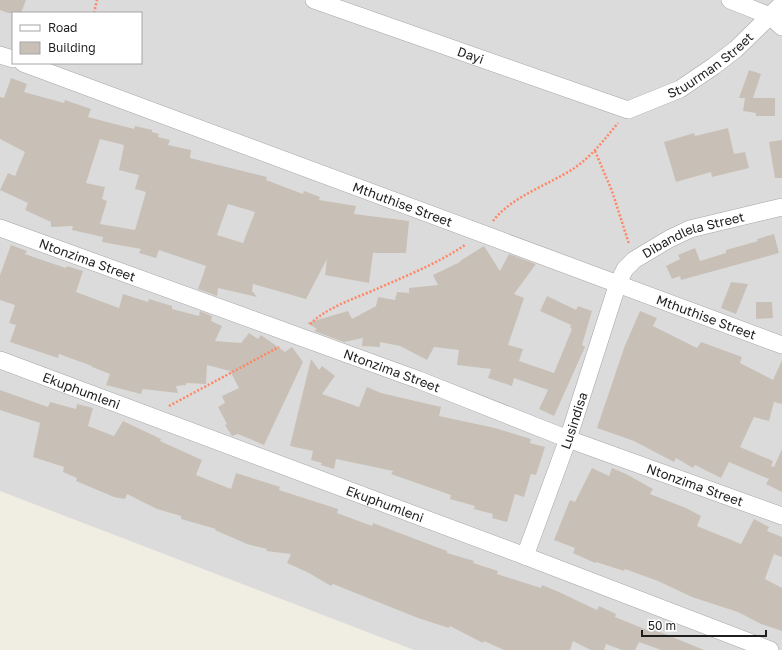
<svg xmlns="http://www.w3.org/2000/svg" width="782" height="650" viewBox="0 0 782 650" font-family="'Golos Text',sans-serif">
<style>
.residential{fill:#dcdbdb;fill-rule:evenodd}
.building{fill:#c8c0b6;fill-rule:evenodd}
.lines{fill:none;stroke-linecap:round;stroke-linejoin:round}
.minor-casing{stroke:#a5a5a5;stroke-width:18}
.path{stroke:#ff8665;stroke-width:2.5;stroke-dasharray:2 2;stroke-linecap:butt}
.minor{stroke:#fff;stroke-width:17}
.labels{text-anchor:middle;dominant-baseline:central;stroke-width:4;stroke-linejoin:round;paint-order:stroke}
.street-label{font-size:13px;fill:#1e1e1e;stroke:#fff}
</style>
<rect width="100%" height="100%" fill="#f0ede3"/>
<!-- residential -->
<path class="residential" d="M 0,0 L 782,0 L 782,650 L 414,650 L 0,491 ZM 13,13 L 141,13 L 141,63 L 13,63 Z"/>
<!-- building -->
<g class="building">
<polygon points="0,0 26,0 21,13 8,13 0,10"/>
<polygon points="749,70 761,74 753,98 775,98 775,116 756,116 756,113 743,111 745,98 739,98"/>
<path d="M 11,78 L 27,84 L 24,92 L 64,103 L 65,100 L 91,109 L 88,117 L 134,129 L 135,126 L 152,130 L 152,132 L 159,134 L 158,137 L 170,140 L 168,145 L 191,150 L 190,158 L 267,177 L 266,180 L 303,194 L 304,191 L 320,197 L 319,200 L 356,206 L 354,214 L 409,221 L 406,253 L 373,253 L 369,283 L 325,275 L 327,259 L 306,299 L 253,284 L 252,291 L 257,297 L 218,288 L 217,296 L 198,289 L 206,266 L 159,250 L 156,258 L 139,253 L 141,249 L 102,242 L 103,237 L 72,230 L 73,226 L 51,227 L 51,222 L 25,210 L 28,203 L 0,190 L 8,173 L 15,176 L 25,152 L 0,139 L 0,97 L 4,98 ZM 100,139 L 124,145 L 119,170 L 139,175 L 135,189 L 146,192 L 135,230 L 100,224 L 107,201 L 102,199 L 105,187 L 86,183 ZM 228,204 L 255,212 L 243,243 L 217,235 Z"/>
<polygon points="728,128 734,154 745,152 749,168 712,177 711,172 676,182 664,142 694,133 695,136"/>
<polygon points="782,140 782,178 775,178 769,142"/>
<polygon points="774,234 779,253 681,280 680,276 672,279 666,266 680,259 678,255 695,248 700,261 726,253 726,250 758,241 757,239"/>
<polygon points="11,245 27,251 25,254 39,259 66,268 67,266 83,271 76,292 119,308 123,294 148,302 149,299 172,306 172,309 199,316 200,311 212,316 211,321 222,326 215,341 241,343 249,333 258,339 261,335 285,352 292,347 303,362 264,445 238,434 232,436 225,425 227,424 218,407 225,403 222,396 239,388 230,371 207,365 206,384 186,383 186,385 176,386 178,393 143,389 141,394 106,385 110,374 92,367 92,366 59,354 58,358 10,342 16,325 9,323 15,305 0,300 0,275"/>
<polygon points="484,246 500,271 509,254 536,264 514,294 524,298 508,345 523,349 519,361 554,373 572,329 570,328 571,325 540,311 547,296 576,310 578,306 592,311 582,345 585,347 554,416 539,409 548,390 514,378 512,386 488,378 491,369 457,365 459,350 434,347 427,360 400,346 380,342 380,347 362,346 363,338 344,342 314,331 317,329 307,323 348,311 352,319 376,306 378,297 395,300 397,292 409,293 409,288 438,285 433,275 460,262 460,261"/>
<polygon points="731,282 748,284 736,314 721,308"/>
<polygon points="756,302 772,302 773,318 756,319"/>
<polygon points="640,311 657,318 653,326 697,348 701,342 742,357 740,363 773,380 782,360 782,404 774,402 769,421 754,417 740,447 773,461 771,466 774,467 782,449 782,492 766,484 769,479 729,462 721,478 695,465 693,468 676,458 674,462 634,441 597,428 624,348"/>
<polygon points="311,359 319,370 322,366 335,376 322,394 359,407 367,387 381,393 441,407 439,416 495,428 531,439 530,443 545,447 536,475 531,474 524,497 515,494 507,522 492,518 493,514 474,509 475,506 450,499 451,495 391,474 393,471 336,459 334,469 321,465 322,463 311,460 313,451 290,446"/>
<polygon points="0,390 48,407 50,402 76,409 77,404 93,408 88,426 114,436 123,421 161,439 160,441 202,460 196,475 231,489 236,473 280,487 279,490 338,509 337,513 372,526 373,523 447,551 447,553 474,561 473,563 498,571 497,574 541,588 542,585 559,592 597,610 599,606 616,614 615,617 652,632 653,629 704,650 661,650 639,642 635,650 622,650 606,644 604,650 591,650 573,641 570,650 504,650 484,641 483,643 450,626 449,628 418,618 333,584 331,586 309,573 287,563 291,554 266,551 267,549 247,544 215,530 216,529 181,519 181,516 157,509 127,494 125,499 114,497 76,481 77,478 63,472 64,467 33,457 40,423 0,410"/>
<polygon points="592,468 609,476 612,468 626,474 653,489 650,494 686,508 701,516 697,526 741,544 754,519 769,527 767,531 782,537 782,557 774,554 765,579 782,588 782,631 761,624 738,612 692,597 658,581 625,569 624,571 596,562 595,563 573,553 575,548 554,540 570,500 575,502"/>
</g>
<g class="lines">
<!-- minor casing -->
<g class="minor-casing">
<g id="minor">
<path id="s1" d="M 314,0 L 628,110 L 680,89 L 714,66 L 736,49 L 782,4"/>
<polyline points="730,0 770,16 782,27"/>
<polyline points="0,55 13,59"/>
<path id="s2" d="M 23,63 L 782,345"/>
<path id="s3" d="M 0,228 L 419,380 L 568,439 L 782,516"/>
<path id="s4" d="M 0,360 L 525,556 L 770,650"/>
<path id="s5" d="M 525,556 L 568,439 L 618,283 L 625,269 L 634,260 L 669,239 L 690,229 L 782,207"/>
</g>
</g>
<!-- path -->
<g class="path">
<polyline points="94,13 97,0"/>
<polyline points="595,151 612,191 629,244"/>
<path d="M 493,221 C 511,197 548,185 573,169 C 591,157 604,140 618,123"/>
<path d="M 310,324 C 327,308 350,300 372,291 C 403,277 437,264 465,245"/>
<polyline points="169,406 279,347"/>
</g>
<!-- minor -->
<use href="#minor" class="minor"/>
</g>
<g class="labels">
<!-- street labels -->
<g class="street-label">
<text stroke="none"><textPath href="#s1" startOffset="166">Dayi</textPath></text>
<text stroke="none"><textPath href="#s1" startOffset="427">Stuurman Street</textPath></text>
<text stroke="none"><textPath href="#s2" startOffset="405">Mthuthise Street</textPath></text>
<text stroke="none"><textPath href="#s5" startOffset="382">Dibandlela Street</textPath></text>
<text stroke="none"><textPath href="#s3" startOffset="93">Ntonzima Street</textPath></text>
<text stroke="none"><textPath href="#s2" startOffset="729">Mthuthise Street</textPath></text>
<text stroke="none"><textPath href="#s3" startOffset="417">Ntonzima Street</textPath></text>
<text stroke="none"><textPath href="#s4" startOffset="87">Ekuphumleni</textPath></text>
<text stroke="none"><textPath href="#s5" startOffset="144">Lusindisa</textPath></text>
<text stroke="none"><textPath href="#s3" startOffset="741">Ntonzima Street</textPath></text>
<text stroke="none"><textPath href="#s4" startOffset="411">Ekuphumleni</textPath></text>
</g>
</g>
<!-- legend -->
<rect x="12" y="12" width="130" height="52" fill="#ffffff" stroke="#a5a5a5"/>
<rect x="20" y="25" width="20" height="6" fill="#ffffff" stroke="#a5a5a5"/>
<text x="48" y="32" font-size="12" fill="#1e1e1e">Road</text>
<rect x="20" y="42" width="20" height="12" fill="#c8c0b6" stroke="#a5a5a5"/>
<text x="48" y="52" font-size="12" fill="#1e1e1e">Building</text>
<!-- scale -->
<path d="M642 630v6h124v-6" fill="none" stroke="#1e1e1e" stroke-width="2"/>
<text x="648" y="630" font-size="12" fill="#1e1e1e" stroke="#ffffff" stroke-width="3" paint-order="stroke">50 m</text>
</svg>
